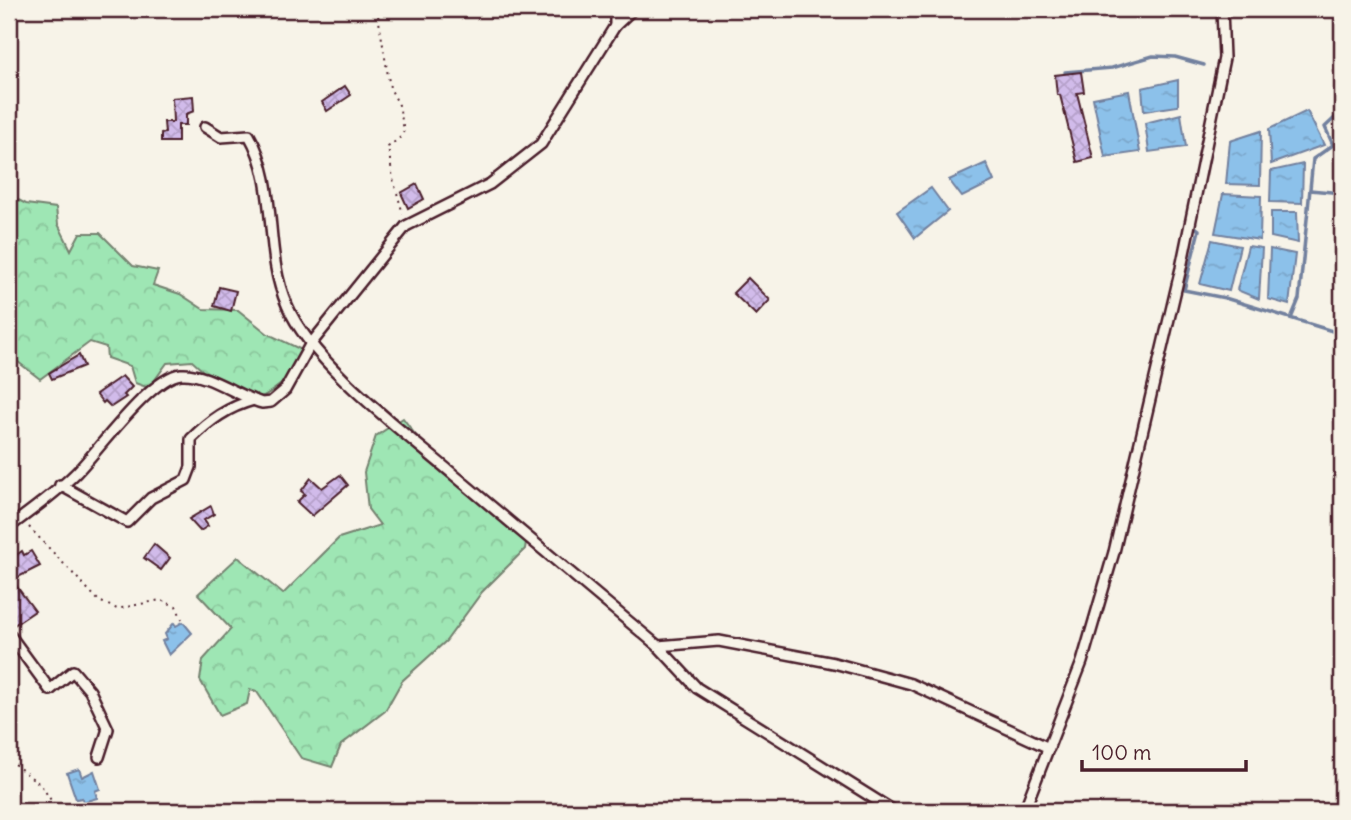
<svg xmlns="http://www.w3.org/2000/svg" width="1351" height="820" viewBox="0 0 1351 820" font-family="Delius,sans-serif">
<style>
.forest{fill:url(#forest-crowns);stroke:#748270;stroke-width:2}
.water{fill:url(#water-ripples);stroke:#72809e;stroke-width:2}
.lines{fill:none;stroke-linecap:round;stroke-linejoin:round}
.stream{stroke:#72809e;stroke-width:3.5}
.building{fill:url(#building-cross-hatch);stroke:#4a1f2b;stroke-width:2}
.street-casing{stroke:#4a1f2b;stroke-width:14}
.path{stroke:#4a1f2b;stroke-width:2;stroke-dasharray:2 5;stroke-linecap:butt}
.street{stroke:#f7f3e8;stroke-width:9}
</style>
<defs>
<pattern id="forest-crowns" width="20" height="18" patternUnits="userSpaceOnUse" patternTransform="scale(1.75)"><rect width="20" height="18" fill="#9ee6b4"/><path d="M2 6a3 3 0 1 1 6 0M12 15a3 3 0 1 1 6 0" fill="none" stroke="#8ac59b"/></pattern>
<pattern id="water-ripples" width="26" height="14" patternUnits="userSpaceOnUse" patternTransform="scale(1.75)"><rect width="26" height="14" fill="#8cc1ea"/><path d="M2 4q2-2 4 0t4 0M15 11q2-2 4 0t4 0" fill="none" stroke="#7aa5c9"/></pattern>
<pattern id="building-cross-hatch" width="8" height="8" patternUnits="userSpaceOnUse" patternTransform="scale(1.75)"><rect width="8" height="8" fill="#d1bbea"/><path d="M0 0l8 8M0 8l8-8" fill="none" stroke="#b5a0c9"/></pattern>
</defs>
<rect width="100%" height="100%" fill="#f7f3e8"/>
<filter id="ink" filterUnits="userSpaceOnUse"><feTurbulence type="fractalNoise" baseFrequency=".0143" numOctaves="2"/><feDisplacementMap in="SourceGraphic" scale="14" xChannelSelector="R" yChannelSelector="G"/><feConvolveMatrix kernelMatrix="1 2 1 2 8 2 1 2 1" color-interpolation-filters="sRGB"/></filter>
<g filter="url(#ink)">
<!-- forest -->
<g class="forest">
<path d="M 9,195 L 26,204 L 56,208 L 58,224 L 71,250 L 80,233 L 100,233 L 133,266 L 158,271 L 153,285 L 180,294 L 203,309 L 238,310 L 268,334 L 304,351 C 293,375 282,387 258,399 L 213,380 L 192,361 L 167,363 L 149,388 L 135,383 L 130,366 L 107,358 L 106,347 L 90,342 L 40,379 L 9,355 Z"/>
<polygon points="403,418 444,474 527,536 525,549 482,592 446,641 402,681 385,711 341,745 332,767 301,758 257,692 250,690 247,704 220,715 200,680 203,660 231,629 198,594 238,557 283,594 339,538 380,525 368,509 364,472 376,436"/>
</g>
<!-- water -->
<g class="water">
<polygon points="1178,80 1178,106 1144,111 1142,88"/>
<polygon points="1129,91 1140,152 1105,157 1093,98"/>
<polygon points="1307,111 1324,145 1271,164 1269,129"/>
<polygon points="1181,114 1186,147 1149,152 1145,123"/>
<polygon points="1261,131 1260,185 1226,184 1230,141"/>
<polygon points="986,163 994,181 962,197 949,180"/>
<polygon points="1303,164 1302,203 1270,202 1271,171"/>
<polygon points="931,188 948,211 915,238 897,212"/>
<polygon points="1223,194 1261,196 1260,240 1215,233"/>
<polygon points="1271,212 1297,212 1298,243 1271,237"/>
<polygon points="1212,240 1240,246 1229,291 1200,284"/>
<polygon points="1248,246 1262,248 1259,299 1237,290"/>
<polygon points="1270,249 1295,254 1289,305 1268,299"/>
<polygon points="183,622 192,633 169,655 162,641 167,639 165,634 174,623 176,626"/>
<polygon points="79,769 82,777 94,771 100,789 95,791 97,798 83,802 82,798 76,799 67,773"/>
</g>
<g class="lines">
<!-- stream -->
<g class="stream">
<polyline points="1065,72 1112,68 1153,56 1175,57 1204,65"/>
<polyline points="1310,190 1342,193"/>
<polyline points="1195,227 1199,230 1184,290 1225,298 1342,334"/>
<polyline points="1292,316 1299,299 1313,159 1333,145 1325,127 1342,111"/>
</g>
</g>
<!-- building -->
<g class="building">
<polygon points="1081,72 1084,92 1077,93 1093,158 1077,162 1060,95 1057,95 1055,75"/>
<polygon points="345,86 351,95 327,111 322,102"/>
<polygon points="193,96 194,111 186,114 186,125 178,125 178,142 161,142 161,134 165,133 164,122 173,122 172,98"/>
<polygon points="417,184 424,199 408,208 401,193"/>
<polygon points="748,278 770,300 756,315 733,293"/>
<polygon points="219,287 236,291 231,311 214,306"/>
<polygon points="79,355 84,366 52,379 49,373"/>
<polygon points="122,376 132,387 124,395 126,397 111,407 105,401 103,403 96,394"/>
<polygon points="340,475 348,485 312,516 297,502 305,494 301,491 311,478 322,488"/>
<polygon points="211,506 214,514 204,520 208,526 200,531 189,519"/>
<polygon points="154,544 170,558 161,570 144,558"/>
<polygon points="22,551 24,555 31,551 40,566 12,580 35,611 14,625 9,617 9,560"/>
</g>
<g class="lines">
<!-- street casing -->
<g class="street-casing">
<g id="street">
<polyline points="615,9 615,26"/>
<path d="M 205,127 L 221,137 L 249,135 C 279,186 263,252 287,305 C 311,363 405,433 454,475 C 522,532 590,589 658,646 L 697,688 L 894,811"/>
<path d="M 60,485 L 127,522 L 151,498 L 186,480 L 191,467 L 191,439 C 210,420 228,407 254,400"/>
<path d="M 9,527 C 31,511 57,492 76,473 C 98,451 151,377 181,374 C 207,372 237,396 262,403 L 271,402 L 285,390 L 310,345 L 406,226 L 490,184 L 541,144 L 615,26 L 633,9"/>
<polyline points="9,634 50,690 73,671 90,691 108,729 99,757"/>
<polyline points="658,646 719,641 834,663 911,684 1049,748"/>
<polyline points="1024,811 1082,662 1114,552 1181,268 1224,58 1222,9"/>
</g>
</g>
<!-- path -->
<g class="path">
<polyline points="377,9 390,88 399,105 404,130 402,136 388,147 393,179 403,214"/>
<polyline points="29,527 99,601 117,609 160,600 176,606 182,619"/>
<polyline points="9,760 41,785 58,811"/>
</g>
<!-- street -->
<use href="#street" class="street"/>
</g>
</g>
<!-- margin -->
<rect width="1351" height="820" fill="none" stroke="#f7f3e8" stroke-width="35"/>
<rect x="18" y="18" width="1316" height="785" fill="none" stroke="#4a1f2b" stroke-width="2.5" filter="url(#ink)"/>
<!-- scale -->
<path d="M1082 760v10h164v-10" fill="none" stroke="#4a1f2b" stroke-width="3.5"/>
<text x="1092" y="760" font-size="21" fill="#4a1f2b" stroke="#f7f3e8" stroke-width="5" paint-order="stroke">100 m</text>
</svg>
